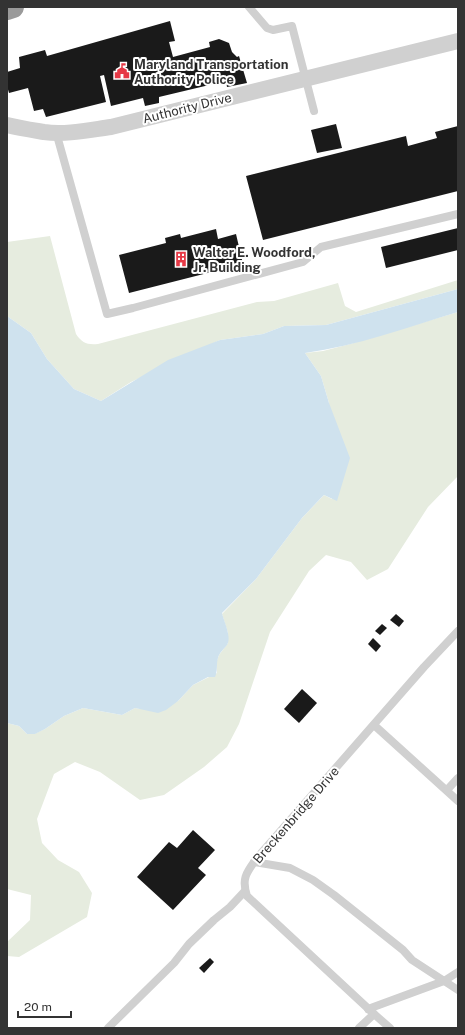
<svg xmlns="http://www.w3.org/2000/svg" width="465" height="1035" viewBox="0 0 465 1035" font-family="'Public Sans',sans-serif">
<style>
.green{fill:#e6ecdf}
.water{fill:#cfe2ee}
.building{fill:#1a1a1a}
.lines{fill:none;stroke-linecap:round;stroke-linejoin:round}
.lane{stroke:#d0d0d0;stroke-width:8}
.street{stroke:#d0d0d0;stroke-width:16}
.highway{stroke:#9a9a9a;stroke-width:22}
.labels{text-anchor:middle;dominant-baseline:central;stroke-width:4;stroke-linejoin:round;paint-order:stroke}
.poi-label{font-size:13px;font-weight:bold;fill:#333;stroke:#fff;text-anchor:start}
.street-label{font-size:13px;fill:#333;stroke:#fff}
</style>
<rect width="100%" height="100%" fill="#fff"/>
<!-- green -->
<g class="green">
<path d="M 50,236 L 76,334 C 82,343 87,345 98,344 L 257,302 L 274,301 L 338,283 L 345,306 L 356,312 L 458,280 L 458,289 L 326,325 L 284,326 L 263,334 L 220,340 L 131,382 L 101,401 L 74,389 L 47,359 L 31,333 L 7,316 L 7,242 Z"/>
<polygon points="458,312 458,476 428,507 388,569 367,580 351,562 326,555 309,571 270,632 239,724 227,747 204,767 164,795 140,800 100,772 75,762 54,774 37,819 42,843 58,860 79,872 92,893 87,917 19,957 7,956 7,942 30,920 31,895 7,889 7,723 19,726 27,734 34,734 45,729 64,716 83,708 122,715 135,708 141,709 178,701 193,685 217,673 216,663 219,655 228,643 228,633 222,614 256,579 302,518 324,495 332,499 329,403 321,376 305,353 323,351 350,344"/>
</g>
<!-- water -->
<path class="water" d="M 458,289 L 458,312 C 408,327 357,346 305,353 L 321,376 L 329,403 L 350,458 L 337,501 L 324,495 L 320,499 L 302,518 L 256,579 L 222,613 C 224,622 232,637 227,645 C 224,649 219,653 218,658 C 216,664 218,671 215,677 L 208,677 L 193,685 L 178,701 L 166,710 L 158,713 L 135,708 L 122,715 L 83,708 L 64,716 L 45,729 L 35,734 L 27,734 L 19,726 L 7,723 L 7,316 L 31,333 L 47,359 L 74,389 L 101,401 L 168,360 L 220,340 L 263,334 L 284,326 L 326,325 Z"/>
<!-- building -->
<g class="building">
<polygon points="170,21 175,41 169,42 173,57 210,47 209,42 219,39 229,43 232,52 237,57 239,56 247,83 227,87 226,81 159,97 159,103 145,106 143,98 111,106 104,75 100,76 106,102 46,117 43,109 34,111 28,88 9,93 7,86 7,72 20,68 19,57 45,50 47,56"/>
<polygon points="336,124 342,148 317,153 311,130"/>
<polygon points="458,126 458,191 263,240 246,176 406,136 408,146 437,138 435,132"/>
<polygon points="458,228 458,250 386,268 381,247"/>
<polygon points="216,229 218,239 236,234 243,264 129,293 119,255 166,243 165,238 180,234 181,238"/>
<polygon points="396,614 404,621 399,627 390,620"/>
<polygon points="382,624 387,628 380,635 375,631"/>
<polygon points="373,638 381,646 376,652 368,644"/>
<polygon points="302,689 317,703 299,723 284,709"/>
<polygon points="193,830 215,850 198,868 206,875 173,910 137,877 169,842 177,848"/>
<polygon points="210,958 214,962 204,973 199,968"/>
</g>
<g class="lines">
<!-- lane -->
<g class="lane">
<polyline points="249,7 267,28 273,30 292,26 314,111"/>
<polyline points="56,132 107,314 133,308 303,262 321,247 458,214"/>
<polyline points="374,725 458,801"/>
<polyline points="447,790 458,778"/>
<polyline points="254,862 290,868 313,880 334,895 403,950 412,960 458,990"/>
<polyline points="368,1009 444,981 458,972"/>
<polyline points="374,1014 390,1028"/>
<polyline points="108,1028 174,963 189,944 214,920 230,907 245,891"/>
<path d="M 359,1028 L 374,1014 L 247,896 C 241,878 247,872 257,858 L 424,667 L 458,631"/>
</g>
<!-- street -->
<path class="street" d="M 7,125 C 19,128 32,130 44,132 C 66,135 89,130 111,127 L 458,41"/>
<!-- highway -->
<polyline class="highway" points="7,9 13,7"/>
</g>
<!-- icons -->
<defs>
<g id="civic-bare" transform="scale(1.2)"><path d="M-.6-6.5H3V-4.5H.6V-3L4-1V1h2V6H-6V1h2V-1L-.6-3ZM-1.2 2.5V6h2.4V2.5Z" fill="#e63946" stroke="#fff" stroke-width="2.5" paint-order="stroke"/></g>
<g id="building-bare" transform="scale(1.2)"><path d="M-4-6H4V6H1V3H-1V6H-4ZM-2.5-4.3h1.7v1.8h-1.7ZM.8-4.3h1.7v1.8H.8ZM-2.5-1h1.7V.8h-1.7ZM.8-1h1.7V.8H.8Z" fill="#e63946" stroke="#fff" stroke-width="2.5" paint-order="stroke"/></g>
</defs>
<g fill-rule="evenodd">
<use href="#civic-bare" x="122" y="71"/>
<use href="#building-bare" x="181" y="259"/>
</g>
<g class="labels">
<!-- poi labels -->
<g class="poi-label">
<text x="134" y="64">Maryland Transportation<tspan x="134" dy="15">Authority Police</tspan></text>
<text x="193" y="252">Walter E. Woodford,<tspan x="193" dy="15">Jr. Building</tspan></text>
</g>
<!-- street labels -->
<g class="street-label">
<text transform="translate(187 108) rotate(-14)">Authority Drive</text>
<text transform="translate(296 815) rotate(-49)">Breckenbridge Drive</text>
</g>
</g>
<!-- border -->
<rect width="465" height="1035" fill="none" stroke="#333333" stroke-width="16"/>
<!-- scale -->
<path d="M18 1011v6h53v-6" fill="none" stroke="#333333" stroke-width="2"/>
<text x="24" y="1011" font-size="12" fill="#333333" stroke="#ffffff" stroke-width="3" paint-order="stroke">20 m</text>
</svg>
